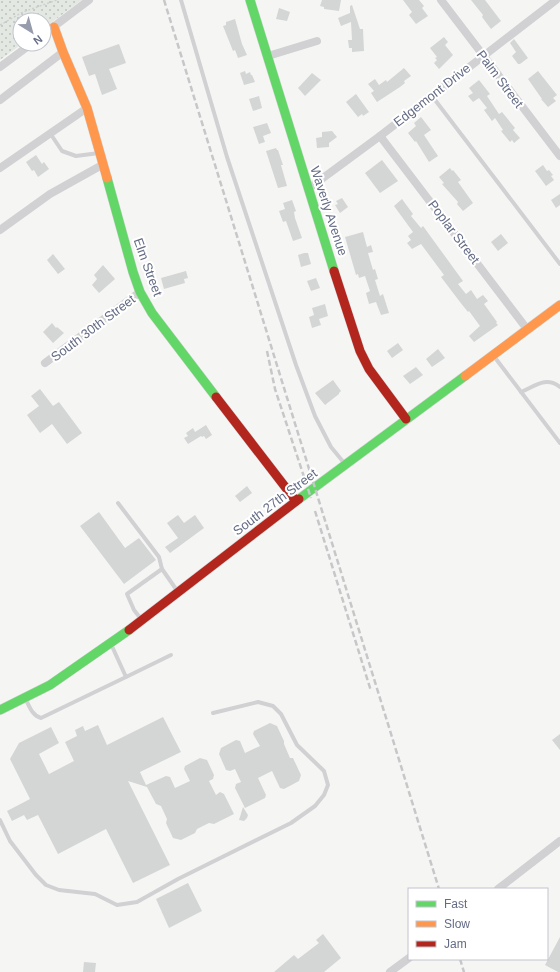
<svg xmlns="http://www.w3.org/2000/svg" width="560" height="972" viewBox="0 0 560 972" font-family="Helvetica,sans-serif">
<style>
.grass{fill:url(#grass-dots)}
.building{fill:#d4d5d5}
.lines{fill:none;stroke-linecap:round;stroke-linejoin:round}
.fast-casing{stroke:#d2d3d4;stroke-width:10}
.slow-casing{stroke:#d2d3d4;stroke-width:10}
.jam-casing{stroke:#d2d3d4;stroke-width:10}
.path{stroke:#cececf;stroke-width:1.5;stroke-dasharray:2 2;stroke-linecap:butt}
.lane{stroke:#d1d1d3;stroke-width:4}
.street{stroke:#d1d1d3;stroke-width:8}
.fast{stroke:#63d668;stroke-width:9}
.slow{stroke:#ff974d;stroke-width:9}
.jam{stroke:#b3261e;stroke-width:9}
.rail{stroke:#c7c7c9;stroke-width:2.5;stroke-dasharray:6 3;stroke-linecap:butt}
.labels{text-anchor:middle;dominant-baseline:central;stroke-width:4;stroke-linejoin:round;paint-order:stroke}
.street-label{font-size:13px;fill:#646c85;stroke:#fff}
</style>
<defs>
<pattern id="grass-dots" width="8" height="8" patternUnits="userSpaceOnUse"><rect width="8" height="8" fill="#e3e9e2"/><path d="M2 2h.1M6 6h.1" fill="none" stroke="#bcc1bd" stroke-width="1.8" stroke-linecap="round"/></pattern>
</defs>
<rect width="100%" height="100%" fill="#f5f6f4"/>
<!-- grass -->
<polygon class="grass" points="0,0 82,0 44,28 44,20 20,20 20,44 22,44 0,60"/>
<!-- building -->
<g class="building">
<polygon points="322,0 341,0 339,11 324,9 324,7 320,6"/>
<polygon points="403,0 419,0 424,6 422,8 428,16 416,24 409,15 412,12"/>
<polygon points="471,0 485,0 501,21 491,29 482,17 483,15"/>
<polygon points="352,5 360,29 363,29 364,51 352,52 352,48 349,48 348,40 352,40 351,22 341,26 338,18 350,13 350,6"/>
<polygon points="279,8 290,12 287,21 276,19"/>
<polygon points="235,19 242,44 247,55 238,58 235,50 233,51 223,26 226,25 226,22"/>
<polygon points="444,37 448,42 445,45 453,55 439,69 434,63 437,60 435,58 437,57 430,48"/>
<polygon points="514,39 528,58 520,64 518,64 512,56 516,52 510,43"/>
<polygon points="119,44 126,63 109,69 117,89 102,95 95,74 89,76 82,57"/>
<polygon points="404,68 411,76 404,81 405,83 400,87 377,102 371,93 374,91 368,84 375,79 379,85 386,80 387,82"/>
<polygon points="245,71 246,74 250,72 251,75 252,75 255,82 244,85 240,73"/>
<polygon points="538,71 557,95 553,98 556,101 548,107 541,99 542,99 528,79"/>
<polygon points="312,73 321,80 305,96 298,88"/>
<polygon points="479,80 490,94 487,96 499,114 502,112 515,128 513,130 520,138 514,143 512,140 510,142 501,131 503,130 495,118 492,121 484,110 487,108 479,98 473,102 468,96 473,93 469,88"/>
<polygon points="356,94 369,112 363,116 362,114 358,117 346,102"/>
<polygon points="259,96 262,108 253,111 249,99"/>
<polygon points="421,117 431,130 424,135 438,156 429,162 416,141 415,142 408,133 416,126 414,123"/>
<polygon points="267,123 271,133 263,136 265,142 259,144 253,127"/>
<polygon points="332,131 337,137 329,143 329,147 317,148 316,138 322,137 322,132"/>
<polygon points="276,148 277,150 278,150 283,165 281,165 287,186 278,188 266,151"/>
<polygon points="36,155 42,164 44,162 49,169 38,177 34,170 32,171 26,162"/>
<polygon points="382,160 398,181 380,193 365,173"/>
<polygon points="543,165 547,171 549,170 553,175 551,176 554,180 546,186 535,171"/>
<polygon points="450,168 452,171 453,170 461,180 458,182 473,203 463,211 457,204 458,202 442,184 444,183 439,177"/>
<polygon points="560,194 560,205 556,208 551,200"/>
<polygon points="342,198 348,207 340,213 335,205 338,204 336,201"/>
<polygon points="402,199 413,214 411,216 421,228 423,226 463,281 458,284 466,294 471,290 477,299 483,295 488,301 484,304 497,322 496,323 498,325 474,342 469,336 480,326 469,311 468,312 460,302 441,277 444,275 421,244 412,249 407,243 411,240 408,236 413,232 394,206"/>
<polygon points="292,200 296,211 294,212 295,218 302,238 293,241 286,221 283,222 279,211 285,209 283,203"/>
<polygon points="363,232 367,247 371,245 373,252 368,253 373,270 375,269 378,279 375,280 380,296 383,294 389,313 381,315 376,302 369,304 366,293 370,291 365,276 359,278 358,274 356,275 345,237"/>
<polygon points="501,234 508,243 498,251 491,242"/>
<polygon points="304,253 308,253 311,264 301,267 298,255"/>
<polygon points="53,254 65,269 58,274 47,260"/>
<polygon points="103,265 115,279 99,293 92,285 97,279 94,275"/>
<polygon points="186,271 188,278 184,279 185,283 164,289 161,278"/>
<polygon points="316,278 320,288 311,291 307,281"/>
<polygon points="325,304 328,316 319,319 321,325 312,328 309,317 314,315 312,308"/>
<polygon points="52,323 56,328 57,327 64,333 53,343 43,332"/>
<polygon points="398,343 403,350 392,358 387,351"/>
<polygon points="438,349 445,358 432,367 426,359"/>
<polygon points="416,367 423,375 410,384 403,376"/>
<polygon points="333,380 341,391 339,393 339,394 325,405 315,393"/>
<polygon points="40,389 53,406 59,402 82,433 67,444 52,424 40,433 27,415 39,406 31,396"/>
<polygon points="206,425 212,435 206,439 204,436 202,437 201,436 188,444 184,438 188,436 186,433 193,428 195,432"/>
<polygon points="247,486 252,493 240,502 235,496"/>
<polygon points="99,512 125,548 139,538 156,560 124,584 80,526"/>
<polygon points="178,515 184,523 195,515 204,528 170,553 165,547 178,538 167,523"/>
<polygon points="163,717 181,752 140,772 146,785 166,776 170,777 175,788 190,781 184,769 185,766 200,758 207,760 214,775 213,779 209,781 216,795 220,792 224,794 234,814 214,824 209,823 197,829 195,833 181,840 173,838 166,823 167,819 161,806 156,804 147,787 128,781 170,865 133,883 106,829 58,854 38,815 27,820 24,815 12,821 7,811 30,799 10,759 19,743 51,727 59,743 39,754 49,774 74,761 65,742 77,736 75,730 83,726 85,731 98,725 107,745"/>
<polygon points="270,723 277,726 284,741 284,744 290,758 293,758 301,775 299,781 284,789 280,788 272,771 258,778 266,795 265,798 245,808 235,788 236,784 241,782 235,769 230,771 226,770 219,754 221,748 236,740 240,741 245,753 260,746 253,734 254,731"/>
<polygon points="560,734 560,750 552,740"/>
<polygon points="243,807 248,815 247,818 244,821 239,820"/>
<polygon points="188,883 202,911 169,928 156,899"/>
<polygon points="323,934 341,958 324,972 274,972 294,955 298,959 319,943 316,940"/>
<polygon points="560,937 560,972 558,972 545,965"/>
<polygon points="84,962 96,963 95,972 83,972"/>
</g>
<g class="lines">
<!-- fast casing -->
<g class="fast-casing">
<g id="fast">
<polyline points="250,0 334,271"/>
<polyline points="107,178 133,272 140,292 152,313 216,397"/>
<polyline points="299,499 465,376"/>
<polyline points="0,710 50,685 129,630"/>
</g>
</g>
<!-- slow casing -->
<g class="slow-casing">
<g id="slow">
<polyline points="54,27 63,52 87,108 107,178"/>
<polyline points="465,376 560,305"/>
</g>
</g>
<!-- jam casing -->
<g class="jam-casing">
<g id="jam">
<polyline points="334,271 360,351 369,369 406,419"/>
<polyline points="216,397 296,501"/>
<polyline points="129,630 299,499"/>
</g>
</g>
<!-- path -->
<polyline class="path" points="0,25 23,12 57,0"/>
<!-- lane -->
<g class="lane">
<polyline points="181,0 227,157 296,365 315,416 331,447 345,464"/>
<polyline points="432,96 560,264"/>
<polyline points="50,133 62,151 76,156 99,153"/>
<polyline points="493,355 560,443"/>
<path d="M 521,392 C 535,386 546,376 560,387"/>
<polyline points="118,503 159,557 162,569"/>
<polyline points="141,619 134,610 127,594 162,569 178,592"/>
<polyline points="126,677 171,655"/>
<path d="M 25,698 C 29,705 32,716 41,718 L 126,677 L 111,644"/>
<polyline points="0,820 10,841 36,875 46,885 59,890 95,894 117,905 137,902 178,879 291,823 315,806 324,795 328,785 324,771 297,745 281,714 273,706 258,702 213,713"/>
</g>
<!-- street -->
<g class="street">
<polyline points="441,0 560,156"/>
<polyline points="44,34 89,0"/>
<polyline points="268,56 317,41"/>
<polyline points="0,67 31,44"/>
<polyline points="0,100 63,52"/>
<polyline points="380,136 527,329"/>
<polyline points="0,168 87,108"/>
<polyline points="308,189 380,136 556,0"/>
<polyline points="0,230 50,194 102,165"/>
<polyline points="45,363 140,292"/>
<polyline points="498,889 560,841"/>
<polyline points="390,972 409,958"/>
</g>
<!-- fast -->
<use href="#fast" class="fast"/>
<!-- slow -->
<use href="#slow" class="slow"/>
<!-- jam -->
<use href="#jam" class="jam"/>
<!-- rail -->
<g class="rail">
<polyline points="164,0 439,889"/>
<polyline points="267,351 275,389 311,498"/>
<polyline points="315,511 371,691"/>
<polyline points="460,959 464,972"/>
</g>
</g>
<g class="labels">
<!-- street labels -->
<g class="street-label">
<text transform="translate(500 79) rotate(53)">Palm Street</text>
<text transform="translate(432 95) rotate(-38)">Edgemont Drive</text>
<text transform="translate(329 211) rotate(72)">Waverly Avenue</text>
<text transform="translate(454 232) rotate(53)">Poplar Street</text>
<text transform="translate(148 267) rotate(70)">Elm Street</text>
<text transform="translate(93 328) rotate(-37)">South 30th Street</text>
<text transform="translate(275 502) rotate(-37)">South 27th Street</text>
</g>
</g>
<!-- legend -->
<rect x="408" y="888" width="140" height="72" fill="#ffffff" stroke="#c1c4ce"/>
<rect x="416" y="901" width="20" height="6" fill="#63d668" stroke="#c1c4ce"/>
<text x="444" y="908" font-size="12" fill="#646c85">Fast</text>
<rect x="416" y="921" width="20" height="6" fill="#ff974d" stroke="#c1c4ce"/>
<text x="444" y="928" font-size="12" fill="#646c85">Slow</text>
<rect x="416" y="941" width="20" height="6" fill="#b3261e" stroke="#c1c4ce"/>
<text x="444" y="948" font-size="12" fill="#646c85">Jam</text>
<!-- north arrow -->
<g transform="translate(32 32) rotate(143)"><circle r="19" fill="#ffffff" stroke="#c1c4ce"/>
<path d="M0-3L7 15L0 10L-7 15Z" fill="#979cac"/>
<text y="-6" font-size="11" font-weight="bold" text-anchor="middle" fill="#646c85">N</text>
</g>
</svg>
